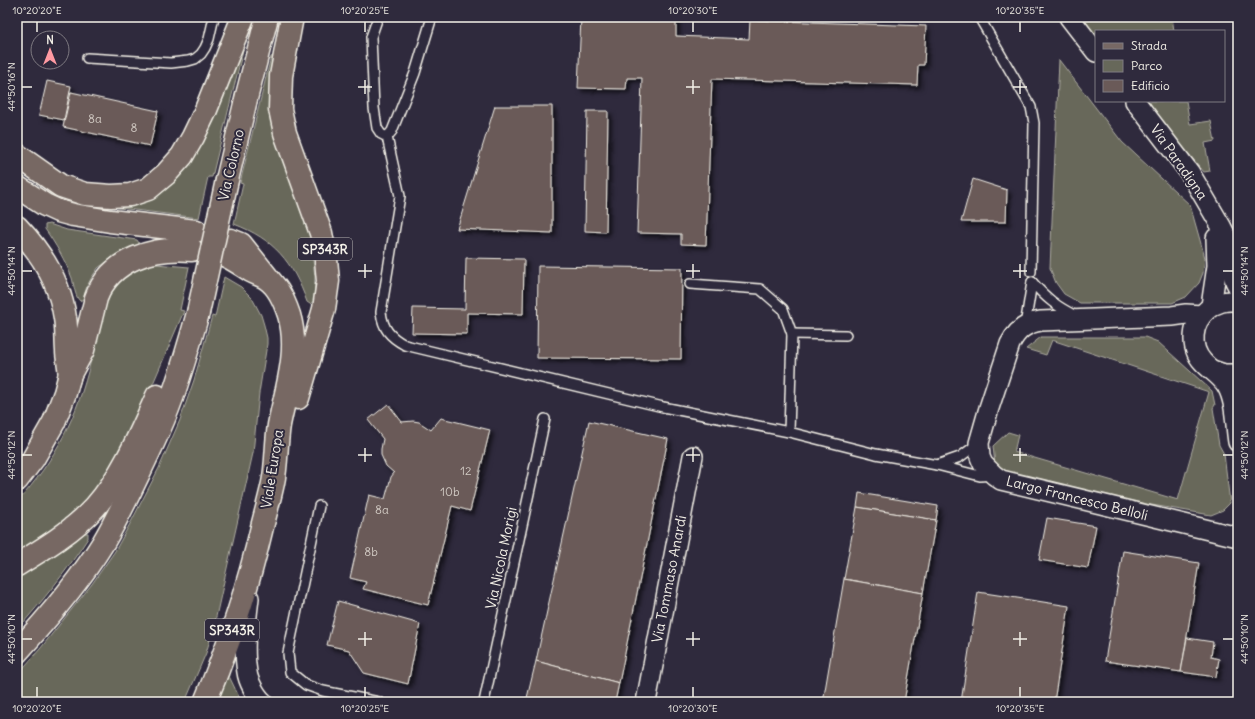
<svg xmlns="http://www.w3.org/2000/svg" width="1255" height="719" viewBox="0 0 1255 719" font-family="Delius,sans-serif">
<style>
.green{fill:#67685a;stroke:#aeaca1}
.building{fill:#6a5a58;stroke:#f4f1e8;filter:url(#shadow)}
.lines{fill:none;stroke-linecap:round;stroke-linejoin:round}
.lane-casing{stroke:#f4f1e8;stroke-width:12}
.street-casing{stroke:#f4f1e8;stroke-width:22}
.primary-casing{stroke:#f4f1e8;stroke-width:25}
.highway-casing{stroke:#f4f1e8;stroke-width:25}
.lane{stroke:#2f2a3d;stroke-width:9}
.street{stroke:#2f2a3d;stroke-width:19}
.primary{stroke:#776864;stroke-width:22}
.highway{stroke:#776864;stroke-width:22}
.primary-bridge-casing{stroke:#f4f1e8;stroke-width:25;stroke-linecap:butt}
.primary-bridge{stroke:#776864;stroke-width:22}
.ticks{fill:none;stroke:#f4f1e8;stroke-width:1.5}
.labels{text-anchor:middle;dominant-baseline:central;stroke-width:4;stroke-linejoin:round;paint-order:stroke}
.number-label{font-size:12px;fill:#d2cbc4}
.shield{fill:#2f2a3d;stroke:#b9b5b5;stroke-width:1}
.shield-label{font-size:13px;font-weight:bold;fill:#f4f1e8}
.street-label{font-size:14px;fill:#f4f1e8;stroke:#2f2a3d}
.neatline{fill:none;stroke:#f4f1e8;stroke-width:1.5}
.ticks-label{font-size:10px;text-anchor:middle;fill:#f4f1e8}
</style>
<defs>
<filter id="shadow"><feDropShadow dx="3.5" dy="3.5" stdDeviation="2" flood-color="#0009"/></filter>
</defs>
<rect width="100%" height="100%" fill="#2f2a3d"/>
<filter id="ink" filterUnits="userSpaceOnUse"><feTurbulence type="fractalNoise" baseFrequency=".025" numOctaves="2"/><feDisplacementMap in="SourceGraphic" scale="8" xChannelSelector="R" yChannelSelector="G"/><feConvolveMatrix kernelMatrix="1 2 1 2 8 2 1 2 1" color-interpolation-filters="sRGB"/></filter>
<g filter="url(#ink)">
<!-- green -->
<g class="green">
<polygon points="1078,17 1172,17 1174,31 1096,31 1096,41"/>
<polygon points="246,38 212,177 208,177 199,218 111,207 150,196"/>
<path d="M 273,56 C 270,76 266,96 271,116 L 310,235 L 315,277 L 314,301 L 310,304 L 307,302 C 293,262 274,239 234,224 L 243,184 L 240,183 L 271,57 Z"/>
<polygon points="1059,60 1122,142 1190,205 1205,258 1203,273 1199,283 1186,297 1172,303 1080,303 1064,294 1056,283 1050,268"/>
<polygon points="1144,101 1186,101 1190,124 1211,121 1215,141 1205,143 1210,171 1204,172"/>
<path d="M 49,224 L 67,230 L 137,240 L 139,243 L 137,246 L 116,255 L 98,268 L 92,277 L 87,286 L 83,299 L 80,301 C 75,297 74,285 72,278 C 65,260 56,245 45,229 L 45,225 Z"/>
<path d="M 156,264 L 189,267 L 180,310 L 184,311 L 134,428 L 98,489 L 75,513 L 17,554 L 17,502 C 55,461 78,415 91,360 C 95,341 99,323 104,304 C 105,300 105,295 107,292 C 109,289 114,286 116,284 C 130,271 136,266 156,264 Z"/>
<polygon points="224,277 241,287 252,298 261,315 264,325 267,338 267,344 259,393 253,453 213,630 206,653 185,702 17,702 17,675 40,649 92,584 115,551 131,522 159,468 180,420 194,380 212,316 215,317"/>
<polygon points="1041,337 1145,337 1158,342 1212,391 1215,405 1213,408 1219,445 1224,454 1230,503 1223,510 1211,515 1016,482 995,465 993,446 1008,432 1018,435 1014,452 1178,500 1209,392 1052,340 1046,355 1026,349"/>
<path d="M 84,533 L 88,533 L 88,538 C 67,571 43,600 17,630 L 17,575 Z"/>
<polygon points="228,674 240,699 230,702 217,702"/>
</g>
<!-- building -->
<g class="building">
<polygon points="581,17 676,17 676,36 749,39 750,20 926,26 924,65 918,65 917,85 712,79 706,245 681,244 681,234 637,233 642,78 627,78 626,89 578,88"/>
<polygon points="47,81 71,86 64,120 39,115"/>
<polygon points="71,92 158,111 150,146 63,127"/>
<polygon points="495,106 552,106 552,233 457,229"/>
<polygon points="587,111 608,111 606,232 585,231"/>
<polygon points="973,179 1007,190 1006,222 961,222"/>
<polygon points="466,258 524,259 523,314 467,313 467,334 412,333 413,308 465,309"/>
<polygon points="538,266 682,268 681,359 537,358"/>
<polygon points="388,404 402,422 413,421 419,422 431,430 441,418 490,430 470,511 452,506 428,605 363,589 366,582 350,578 369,495 385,499 391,477 394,473 386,466 381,455 381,449 383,439 368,420"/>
<polygon points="589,421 668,439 619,683 536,661"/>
<polygon points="859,493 938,506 936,520 857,507"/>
<polygon points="857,507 936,520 923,593 844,579"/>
<polygon points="1047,518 1096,526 1088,568 1039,560"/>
<polygon points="1123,551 1199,563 1181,672 1105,661"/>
<polygon points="844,579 923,593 904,702 823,702"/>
<polygon points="978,592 1069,606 1054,702 961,702"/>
<polygon points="338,601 420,624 408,684 364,673 349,650 327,645"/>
<polygon points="1187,638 1213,642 1211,657 1219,659 1216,677 1181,672"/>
<polygon points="536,661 619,683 615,702 526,702"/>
</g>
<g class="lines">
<!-- lane casing -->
<g class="lane-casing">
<g id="lane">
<polyline points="378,17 371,37 374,108 377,128 381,134 387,137 392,131 415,73 432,17"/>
<polyline points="979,17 1031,107 1034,123 1031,272"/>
<polyline points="87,58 171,63 188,61 195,59 201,54 205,48 209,39 214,17"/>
<path d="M 387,137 L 400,196 L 381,312 C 383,329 390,337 405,345 L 663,407 L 789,432 L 792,334 L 783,309 L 760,289 L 690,284"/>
<path d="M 1032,282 C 1046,298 1057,307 1076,316"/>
<polyline points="1025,326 1032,282"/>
<polyline points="792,334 846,335"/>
<polyline points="789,432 876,454 937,465 980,476 994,475"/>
<polyline points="937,465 960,457 979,443"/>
<polyline points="319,506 288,653 290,672 306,685 323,691 379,702"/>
<polyline points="484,702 545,419"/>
</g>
</g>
<!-- street casing -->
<g class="street-casing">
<g id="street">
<polyline points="1069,17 1096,52"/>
<polyline points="1135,101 1190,173 1221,226 1228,240 1229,258 1235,281 1238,287"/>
<path d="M 1238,302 C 1227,299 1215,303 1207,310 C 1192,323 1189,347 1203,362 C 1210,370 1221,376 1227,386 C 1236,402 1235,424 1238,442"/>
<polyline points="1211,306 1217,266 1216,238"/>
<path d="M 1202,315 L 1186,314 L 1172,316 L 1041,321 C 1026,323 1017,330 1010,344 L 989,408 L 979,443 L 980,457 L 983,464 L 994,475 L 1001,480 L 1238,537"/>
<polyline points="1212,370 1224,374 1238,374"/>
<path d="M 249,598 C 246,621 243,649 247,672 C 248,681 256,696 263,702"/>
<polyline points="646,702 693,456"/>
</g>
</g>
<!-- primary casing -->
<g class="primary-casing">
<g id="primary">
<polyline points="292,17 281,76 280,109 285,133 321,233 326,259 328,281 324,309 298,398"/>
<polyline points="227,180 247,95 267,17"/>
<path d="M 17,480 L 33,459 L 54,422 L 65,393 L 70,374 L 83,350 L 96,298 C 111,258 154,247 192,250"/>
<path d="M 17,565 C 45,548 73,531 95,507 C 123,475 140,434 157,396"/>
<path d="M 17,652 C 48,618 79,582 103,543 C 116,521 127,498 138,475 C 152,446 166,417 176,386 C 184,362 191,338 198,313"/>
<path d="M 205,702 C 229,645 248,587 262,527 C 266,512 270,497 273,483 C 277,464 276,444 279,425 C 286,389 300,351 289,315 C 285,303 278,286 267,279 C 262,275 256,274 251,271 C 243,266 236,261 228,257"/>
</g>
</g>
<!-- highway casing -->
<g class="highway-casing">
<g id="highway">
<polyline points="17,155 61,186 85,194 111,196 130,195 148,189 166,174 182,156 193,137 205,112 243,17"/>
<polyline points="17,187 45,205 58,211 73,215 110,221 196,231"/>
<path d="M 17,227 C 41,252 60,283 65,318 C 67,329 66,340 67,351 C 67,361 71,369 69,378"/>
<polyline points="231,240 241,244 272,283"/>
</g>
</g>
<!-- lane -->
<use href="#lane" class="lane"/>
<!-- street -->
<use href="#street" class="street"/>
<!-- primary -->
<use href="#primary" class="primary"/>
<!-- highway -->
<use href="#highway" class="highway"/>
<!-- primary-bridge casing -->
<g class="primary-bridge-casing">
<polyline id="primary-bridge" points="198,313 227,180"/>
</g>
<!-- primary-bridge -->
<use href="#primary-bridge" class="primary-bridge"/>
</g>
</g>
<!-- ticks -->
<path class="ticks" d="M 37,22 L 37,32M 365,22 L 365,32M 693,22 L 693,32M 1020,22 L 1020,32M 365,80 L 365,94M 693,80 L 693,94M 1020,80 L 1020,94M 22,87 L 32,87M 358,87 L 372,87M 686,87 L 700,87M 1013,87 L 1027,87M 365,264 L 365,278M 693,264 L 693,278M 1020,264 L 1020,278M 22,271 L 32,271M 358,271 L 372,271M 686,271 L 700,271M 1013,271 L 1027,271M 1223,271 L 1233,271M 365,448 L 365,462M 693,448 L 693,462M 1020,448 L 1020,462M 22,455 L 32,455M 358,455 L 372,455M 686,455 L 700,455M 1013,455 L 1027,455M 1223,455 L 1233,455M 365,632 L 365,646M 693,632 L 693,646M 1020,632 L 1020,646M 22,639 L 32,639M 358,639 L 372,639M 686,639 L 700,639M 1013,639 L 1027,639M 1223,639 L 1233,639M 37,687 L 37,697M 365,687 L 365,697M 693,687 L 693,697M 1020,687 L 1020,697"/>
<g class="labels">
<!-- number labels -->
<g class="number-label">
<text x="95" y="118">8a</text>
<text x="134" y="127">8</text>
<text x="466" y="470">12</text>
<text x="450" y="491">10b</text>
<text x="382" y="509">8a</text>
<text x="371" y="551">8b</text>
</g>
<!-- shield labels -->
<g class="shield">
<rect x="298" y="238" width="54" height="22" rx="3"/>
<rect x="205" y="619" width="54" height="22" rx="3"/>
</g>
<g class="shield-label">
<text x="325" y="249">SP343R</text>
<text x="232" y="630">SP343R</text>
</g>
<!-- street labels -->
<g class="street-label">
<text transform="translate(1179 162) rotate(55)">Via Paradigna</text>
<text transform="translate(231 165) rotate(-77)">Via Colorno</text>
<text transform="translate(272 469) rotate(-81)">Viale Europa</text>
<text transform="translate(1077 498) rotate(14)">Largo Francesco Belloli</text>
<text transform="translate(501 558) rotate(-78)">Via Nicola Morigi</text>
<text transform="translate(669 579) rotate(-79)">Via Tommaso Anardi</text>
</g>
</g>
<!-- margin -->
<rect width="1255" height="719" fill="none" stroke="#2f2a3d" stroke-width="44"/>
<!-- legend -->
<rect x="1095" y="30" width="130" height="72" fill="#2f2a3d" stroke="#7e7a81"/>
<rect x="1103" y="43" width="20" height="6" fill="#776864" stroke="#7e7a81"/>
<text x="1131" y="50" font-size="12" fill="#f4f1e8">Strada</text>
<rect x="1103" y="60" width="20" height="12" fill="#67685a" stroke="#7e7a81"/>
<text x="1131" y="70" font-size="12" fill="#f4f1e8">Parco</text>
<rect x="1103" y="80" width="20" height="12" fill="#6a5a58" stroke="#7e7a81"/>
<text x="1131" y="90" font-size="12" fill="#f4f1e8">Edificio</text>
<!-- north arrow -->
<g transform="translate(50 50)"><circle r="19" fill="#2f2a3d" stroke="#7e7a81"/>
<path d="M0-3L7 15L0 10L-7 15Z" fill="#ff9aa2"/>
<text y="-6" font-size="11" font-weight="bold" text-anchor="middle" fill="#f4f1e8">N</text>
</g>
<rect x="22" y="22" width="1211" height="675" class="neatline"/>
<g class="ticks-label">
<text x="37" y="14">10°20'20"E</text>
<text x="365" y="14">10°20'25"E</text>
<text x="693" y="14">10°20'30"E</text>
<text x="1020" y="14">10°20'35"E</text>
<text transform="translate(11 87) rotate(-90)" y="4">44°50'16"N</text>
<text transform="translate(11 271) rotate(-90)" y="4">44°50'14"N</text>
<text transform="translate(1244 271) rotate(-90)" y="4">44°50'14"N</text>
<text transform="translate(11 455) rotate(-90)" y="4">44°50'12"N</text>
<text transform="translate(1244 455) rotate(-90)" y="4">44°50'12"N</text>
<text transform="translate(11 639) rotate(-90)" y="4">44°50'10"N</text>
<text transform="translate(1244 639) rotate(-90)" y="4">44°50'10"N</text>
<text x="37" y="712">10°20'20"E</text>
<text x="365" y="712">10°20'25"E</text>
<text x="693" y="712">10°20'30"E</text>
<text x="1020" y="712">10°20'35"E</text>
</g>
</svg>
